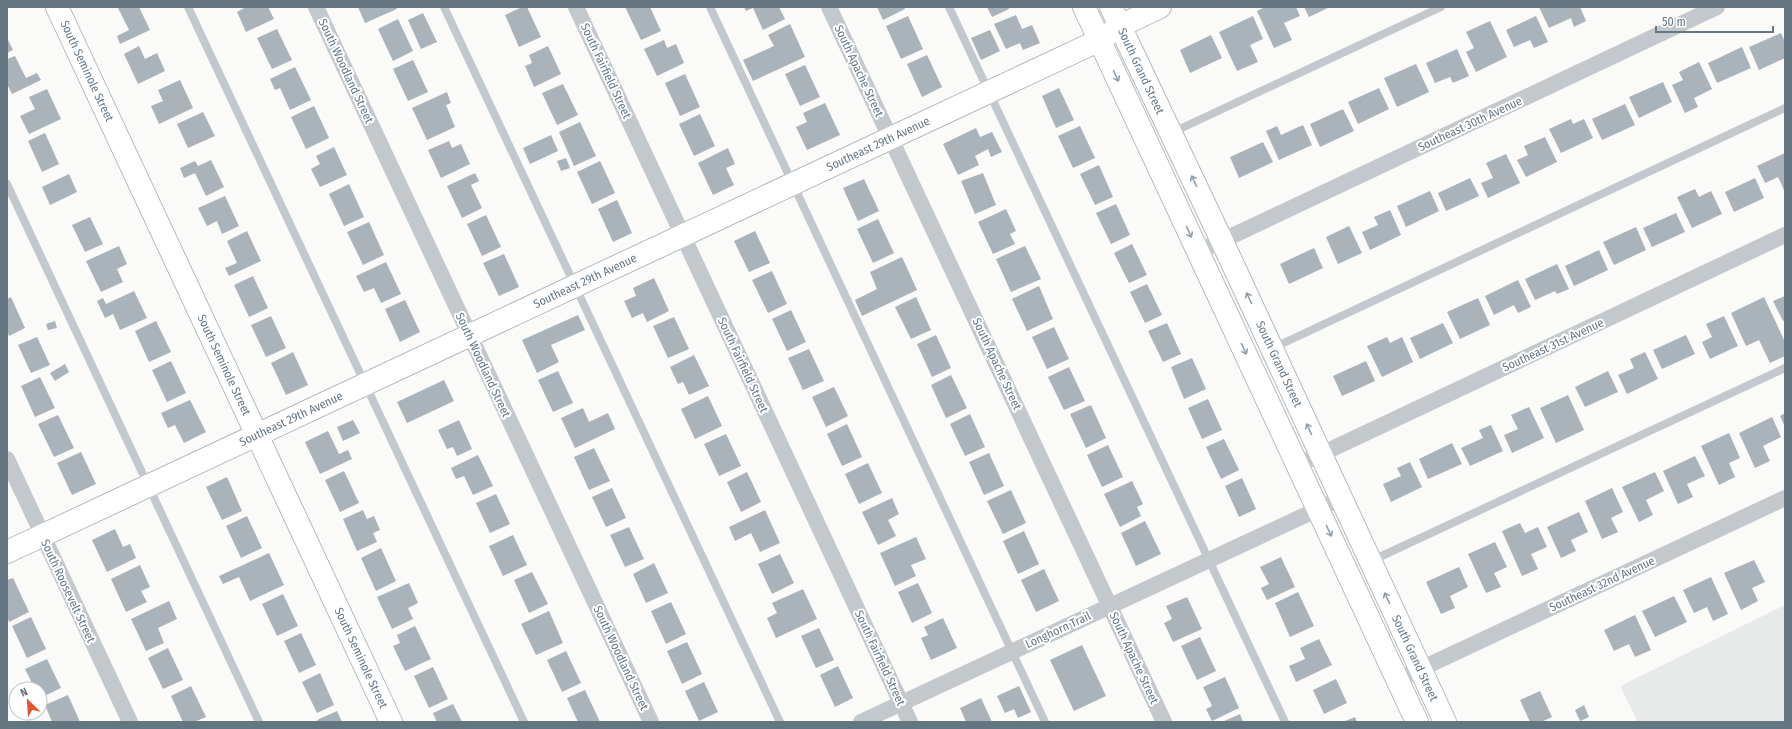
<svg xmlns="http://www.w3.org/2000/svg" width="1792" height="729" viewBox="0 0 1792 729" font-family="'Fira Sans Condensed',sans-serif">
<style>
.built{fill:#e8e9e9}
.building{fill:#aab3b9}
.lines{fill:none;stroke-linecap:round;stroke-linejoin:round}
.secondary-casing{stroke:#b3babf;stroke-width:24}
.lane{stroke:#c3c8cc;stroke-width:8}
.street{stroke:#c3c8cc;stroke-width:16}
.secondary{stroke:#fff;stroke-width:22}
.oneway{stroke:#939fa8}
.labels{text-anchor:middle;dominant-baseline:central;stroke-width:4;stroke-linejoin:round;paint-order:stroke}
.street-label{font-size:12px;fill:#657683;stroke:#fff}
</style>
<rect width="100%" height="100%" fill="#fafaf8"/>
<!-- built -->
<polygon class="built" points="1785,605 1785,722 1638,722 1620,686"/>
<!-- building -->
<g class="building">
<polygon points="120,7 139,7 150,30 120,44 117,36 129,30 118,8"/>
<polygon points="246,7 268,7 274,19 246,32 237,12"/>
<polygon points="358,7 396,7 397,9 365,23"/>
<polygon points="522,7 527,7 541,37 519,47 505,15"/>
<polygon points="625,7 650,7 661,31 641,40"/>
<polygon points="744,7 779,7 785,19 763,30 753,8 746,11"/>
<polygon points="877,7 904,7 905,9 883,20"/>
<polygon points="987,7 1008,7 1009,9 992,17"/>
<polygon points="1265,7 1296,7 1300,16 1284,23 1292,40 1274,48 1257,11"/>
<polygon points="1304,7 1330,7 1309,17"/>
<polygon points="1539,7 1580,7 1586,21 1574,27 1571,18 1549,28"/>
<polygon points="423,13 437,42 421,49 408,20"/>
<polygon points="1016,15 1022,29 1032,25 1040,43 1023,50 1020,43 1006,49 994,24"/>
<polygon points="908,16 923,49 901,59 886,26"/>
<polygon points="1253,16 1263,39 1250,45 1258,62 1237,71 1219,32"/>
<polygon points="1536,16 1548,42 1534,48 1530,40 1514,47 1506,30"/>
<polygon points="398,19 413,51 393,61 378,29"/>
<polygon points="1490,21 1507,57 1476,72 1466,52 1474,48 1466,32"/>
<polygon points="790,24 805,57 753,81 743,60 774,46 768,35"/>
<polygon points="277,29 292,60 272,69 257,38"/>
<polygon points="990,30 1000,51 981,60 971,38"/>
<polygon points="1781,33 1785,42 1785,58 1759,70 1749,47"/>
<polygon points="1211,35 1222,58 1190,73 1180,50"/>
<polygon points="7,38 13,50 7,53"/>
<polygon points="664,40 667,48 676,44 684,63 657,76 644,49"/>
<polygon points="139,46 145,59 157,53 165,71 138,84 124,54"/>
<polygon points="548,46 561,74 534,87 525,66 532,63 529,55"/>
<polygon points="1742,47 1751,68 1717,83 1708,63"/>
<polygon points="1457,49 1469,76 1453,83 1450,77 1435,83 1426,63"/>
<polygon points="927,55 942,87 922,97 907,64"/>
<polygon points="15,56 26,78 37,73 41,80 12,94 7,84 7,59"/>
<polygon points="413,60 428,92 408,101 393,69"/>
<polygon points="1699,62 1712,89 1694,98 1698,107 1685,113 1672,85 1683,80 1679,72"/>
<polygon points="1416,64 1429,92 1397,107 1384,78"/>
<polygon points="805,65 820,97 800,106 785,74"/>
<polygon points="295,67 311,100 290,110 280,88 275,90 270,79"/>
<polygon points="685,74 700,107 680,116 665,83"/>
<polygon points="180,80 193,108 159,124 151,106 163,101 158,90"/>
<polygon points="1663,82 1672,102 1639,118 1629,97"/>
<polygon points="563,84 578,115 557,125 542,93"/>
<polygon points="1059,88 1074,120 1056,128 1042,96"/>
<polygon points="1379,88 1389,109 1358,124 1348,102"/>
<polygon points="47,89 61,119 29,134 20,116 35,109 29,97"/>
<polygon points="447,92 451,103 446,105 455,127 427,140 412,108"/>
<polygon points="825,103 840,135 807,150 796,127 807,122 803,113"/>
<polygon points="1625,104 1635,125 1602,140 1592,119"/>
<polygon points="314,106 329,138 306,149 291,117"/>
<polygon points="1343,109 1354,131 1320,147 1310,124"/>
<polygon points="203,112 215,136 188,148 177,124"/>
<polygon points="700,114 715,146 694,156 679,124"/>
<polygon points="1571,119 1573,124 1584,119 1593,138 1561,153 1549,129"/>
<polygon points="580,122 596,156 574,166 559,132"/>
<polygon points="1303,125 1312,145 1279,160 1266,131 1277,126 1281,135"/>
<polygon points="1080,126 1095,158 1073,168 1058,136"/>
<polygon points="976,128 980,137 992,132 1002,152 991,157 988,149 975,156 979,165 958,175 943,144"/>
<polygon points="45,133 59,164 42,172 28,141"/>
<polygon points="551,135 558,151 530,164 523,148"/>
<polygon points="1545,137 1557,162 1526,177 1517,160 1528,155 1524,146"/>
<polygon points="449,141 452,148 461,144 470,164 441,178 428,150"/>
<polygon points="1263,142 1273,162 1239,178 1230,157"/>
<polygon points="334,147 347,175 320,187 311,169 320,164 316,156"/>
<polygon points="728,148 735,164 726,168 734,185 713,195 698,163"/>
<polygon points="1785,153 1785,189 1784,190 1778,177 1765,183 1757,166"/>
<polygon points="1506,154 1520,183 1488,198 1481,183 1493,178 1486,163"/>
<polygon points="566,158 570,168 561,171 557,161"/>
<polygon points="211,160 224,187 206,196 195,173 184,178 180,168 195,161 198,166"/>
<polygon points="600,161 615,193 592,204 577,172"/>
<polygon points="1099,165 1113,197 1095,205 1080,174"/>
<polygon points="475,173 479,181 471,185 482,208 462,218 447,186"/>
<polygon points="983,173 996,205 975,214 961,181"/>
<polygon points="69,174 77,192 50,205 42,187"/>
<polygon points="1470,178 1479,196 1446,211 1438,193"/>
<polygon points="1755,178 1764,198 1734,212 1725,192"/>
<polygon points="864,179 879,211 858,221 843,188"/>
<polygon points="349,184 364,217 344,226 329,194"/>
<polygon points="1695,189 1699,197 1711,191 1722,214 1692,228 1677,197"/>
<polygon points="1430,191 1439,211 1406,227 1397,206"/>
<polygon points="225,196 239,226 222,234 217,221 207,226 198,208"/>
<polygon points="617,200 632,233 613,242 598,209"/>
<polygon points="1116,204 1130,235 1111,244 1096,213"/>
<polygon points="1006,209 1016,231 1010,234 1015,244 993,254 978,222"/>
<polygon points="1390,210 1401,235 1370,250 1362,232 1378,225 1374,217"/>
<polygon points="1676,213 1685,232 1652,247 1643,228"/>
<polygon points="486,215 501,247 482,256 467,224"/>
<polygon points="90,217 103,244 85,252 72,225"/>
<polygon points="878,219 894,253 873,263 857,229"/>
<polygon points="369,222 384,255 363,265 347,232"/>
<polygon points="1349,226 1362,253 1338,264 1326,237"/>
<polygon points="1636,227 1646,250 1614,265 1603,242"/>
<polygon points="247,231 261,261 229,276 225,268 237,263 227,241"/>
<polygon points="755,231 770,263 749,272 734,241"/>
<polygon points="1132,244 1147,275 1129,283 1114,253"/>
<polygon points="119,246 127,264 117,269 123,282 101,292 86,261"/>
<polygon points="1025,246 1041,279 1011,292 996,259"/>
<polygon points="1314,248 1323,268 1289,284 1280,264"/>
<polygon points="1599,250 1608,270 1574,286 1565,266"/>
<polygon points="504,254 519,287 499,296 483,263"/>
<polygon points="902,257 917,290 862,316 855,300 877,289 870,272"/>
<polygon points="386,262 401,294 381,303 374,288 364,292 356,276"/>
<polygon points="1557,264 1569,289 1557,294 1555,291 1535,300 1525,279"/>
<polygon points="772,271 787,304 768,313 752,280"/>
<polygon points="253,276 268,308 249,317 234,285"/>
<polygon points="654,278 669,311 647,322 643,313 632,318 624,301 636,296 633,288"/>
<polygon points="1518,280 1531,307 1518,313 1514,305 1494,315 1485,296"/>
<polygon points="1147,284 1162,315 1145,323 1130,292"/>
<polygon points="1039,286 1053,319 1027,331 1012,299"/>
<polygon points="134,291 147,318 120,330 113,314 105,318 97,301 103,298 106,304"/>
<polygon points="1785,296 1785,320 1783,321 1773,301"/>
<polygon points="11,297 25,328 9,336 7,331 7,299"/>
<polygon points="916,297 931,330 911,339 895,307"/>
<polygon points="1764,297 1785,342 1785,356 1770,363 1759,340 1746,346 1731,313"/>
<polygon points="1478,298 1490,325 1460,339 1447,312"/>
<polygon points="405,300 420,332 400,342 385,309"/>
<polygon points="791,310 806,342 787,351 772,319"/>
<polygon points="578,315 585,330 551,345 559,362 537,373 522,340"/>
<polygon points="271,316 286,348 266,357 251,325"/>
<polygon points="1724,316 1738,346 1710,359 1702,342 1712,337 1706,324"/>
<polygon points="674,317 689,349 668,358 653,326"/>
<polygon points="55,321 57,328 48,330 46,324"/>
<polygon points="156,321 171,352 149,362 135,331"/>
<polygon points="1167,323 1181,354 1163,362 1148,331"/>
<polygon points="1443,323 1453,343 1420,359 1410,338"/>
<polygon points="1054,327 1069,359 1047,369 1032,337"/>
<polygon points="936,335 951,368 932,377 917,344"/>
<polygon points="1686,335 1695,354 1662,369 1653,350"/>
<polygon points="37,337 50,365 31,373 18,345"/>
<polygon points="1387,337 1390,343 1402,337 1413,362 1382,377 1367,346"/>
<polygon points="809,349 824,381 803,390 788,358"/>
<polygon points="293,352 308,385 286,395 271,363"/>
<polygon points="1645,352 1658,379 1627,394 1618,375 1634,368 1630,359"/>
<polygon points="694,355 709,386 689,395 683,382 678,384 670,367"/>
<polygon points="1192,358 1206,389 1184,399 1171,367"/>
<polygon points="171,361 186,393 167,402 152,370"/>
<polygon points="1366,361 1375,381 1342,396 1333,376"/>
<polygon points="65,364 69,372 55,381 50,373"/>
<polygon points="1069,367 1085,401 1064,410 1048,377"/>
<polygon points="558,371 573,403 553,412 538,380"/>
<polygon points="1608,371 1618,392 1585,407 1575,387"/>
<polygon points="951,375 967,408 946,418 931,385"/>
<polygon points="40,377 55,408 35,417 21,386"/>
<polygon points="444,380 454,401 407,423 397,402"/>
<polygon points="834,387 848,416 826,427 812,397"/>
<polygon points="1568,395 1584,430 1556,443 1540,408"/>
<polygon points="708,396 722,426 695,439 681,409"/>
<polygon points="1208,399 1222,430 1202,439 1188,408"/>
<polygon points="190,400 206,432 184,443 175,425 168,428 161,413"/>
<polygon points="1091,405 1106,438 1086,448 1070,414"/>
<polygon points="1529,407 1544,438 1512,453 1504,435 1518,429 1511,415"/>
<polygon points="583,408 589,422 608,413 615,429 575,448 561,418"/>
<polygon points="1785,413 1785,427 1780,416"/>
<polygon points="970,414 985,447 965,456 950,424"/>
<polygon points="58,415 74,448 54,457 38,424"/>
<polygon points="1772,417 1781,437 1763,446 1770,461 1755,468 1739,433"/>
<polygon points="353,420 360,433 343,441 337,427"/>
<polygon points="459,420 472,449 457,456 453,447 447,449 438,430"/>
<polygon points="847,424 862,457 842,466 827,434"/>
<polygon points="1491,425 1503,451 1470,466 1461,448 1483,438 1479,430"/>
<polygon points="328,431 339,454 348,450 352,459 320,474 305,442"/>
<polygon points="1729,433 1740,458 1729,463 1735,477 1719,485 1701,446"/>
<polygon points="726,434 741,466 719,476 704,444"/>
<polygon points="1224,439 1239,470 1221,479 1206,447"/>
<polygon points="1452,443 1462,464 1428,479 1419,459"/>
<polygon points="1108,445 1123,477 1102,487 1087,455"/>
<polygon points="594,448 610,481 589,490 574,457"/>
<polygon points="81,452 96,484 72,495 57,463"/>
<polygon points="989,453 1004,486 984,495 969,462"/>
<polygon points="478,455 493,486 473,495 464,476 456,479 451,468"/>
<polygon points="1695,456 1705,476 1687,484 1693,497 1678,504 1663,471"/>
<polygon points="1410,462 1422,487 1391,502 1383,484 1401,476 1397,468"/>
<polygon points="868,463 882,493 859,504 845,474"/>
<polygon points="344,471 359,503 340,512 325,480"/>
<polygon points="747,472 761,502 741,512 727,482"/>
<polygon points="1655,472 1664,491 1646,500 1653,515 1639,522 1622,487"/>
<polygon points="227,477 242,511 222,520 206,487"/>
<polygon points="1242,478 1256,509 1239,517 1225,486"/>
<polygon points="1132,481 1143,504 1137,507 1141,516 1120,527 1104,494"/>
<polygon points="612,488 626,518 606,527 592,497"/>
<polygon points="1612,488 1623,512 1611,518 1618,532 1602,539 1585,501"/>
<polygon points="1011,490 1026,523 1003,534 987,501"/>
<polygon points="496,494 510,524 490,533 476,503"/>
<polygon points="892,498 899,514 888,520 896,536 878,545 862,512"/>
<polygon points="363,510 367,519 374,516 380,530 373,533 377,542 357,551 343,519"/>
<polygon points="765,510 780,543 760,552 751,533 735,541 729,527"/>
<polygon points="1579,512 1588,532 1571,540 1576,551 1561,558 1547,527"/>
<polygon points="247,516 262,548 241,558 226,526"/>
<polygon points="1145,521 1161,554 1136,566 1121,533"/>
<polygon points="1520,523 1525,533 1538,527 1547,547 1531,554 1538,569 1522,576 1502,531"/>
<polygon points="629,527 644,559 625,567 610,535"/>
<polygon points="115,529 123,547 130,544 136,558 107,572 92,540"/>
<polygon points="1024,531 1039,564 1018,574 1003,541"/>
<polygon points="513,535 527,565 503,576 489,546"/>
<polygon points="916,537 926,559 911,565 916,576 895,586 880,553"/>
<polygon points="1495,542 1507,567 1494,573 1501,587 1486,593 1468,554"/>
<polygon points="381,548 396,581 376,591 361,558"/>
<polygon points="269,553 284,585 250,601 239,577 223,584 219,576"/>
<polygon points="780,554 794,583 772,594 758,564"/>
<polygon points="1281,557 1295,587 1267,600 1261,588 1269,584 1260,567"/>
<polygon points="1754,560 1765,582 1752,588 1758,601 1741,610 1724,573"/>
<polygon points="654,563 668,593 646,603 633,574"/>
<polygon points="140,565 150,587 141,591 147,602 126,612 111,579"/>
<polygon points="1459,567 1468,587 1450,596 1455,608 1441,614 1426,582"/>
<polygon points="1044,569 1059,601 1036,612 1021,580"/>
<polygon points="532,572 548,604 529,613 514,580"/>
<polygon points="1711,577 1728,614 1713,621 1707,607 1694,613 1683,590"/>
<polygon points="13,578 29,612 9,622 7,616 7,580"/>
<polygon points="409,583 418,603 408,608 413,619 392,629 377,597"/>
<polygon points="918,583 932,613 912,623 898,592"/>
<polygon points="803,589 817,619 776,638 767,618 777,613 772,603"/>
<polygon points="1298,592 1314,626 1290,637 1275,603"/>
<polygon points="283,594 298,626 277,636 262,604"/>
<polygon points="1674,596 1687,622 1655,637 1642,611"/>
<polygon points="1187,597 1202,629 1173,642 1164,623 1172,619 1166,606"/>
<polygon points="169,601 177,619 158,628 164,643 146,651 131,619"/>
<polygon points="671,602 686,634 666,644 651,611"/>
<polygon points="549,611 563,643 536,655 521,624"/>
<polygon points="1635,615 1651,650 1635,657 1629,644 1614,651 1604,630"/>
<polygon points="31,617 46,649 27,658 12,626"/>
<polygon points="943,618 957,648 931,660 921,638 928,635 924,627"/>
<polygon points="415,626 431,659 405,671 393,646 400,643 397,635"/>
<polygon points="819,628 834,660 816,668 801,636"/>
<polygon points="301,633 316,665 299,673 284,641"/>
<polygon points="1200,637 1216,671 1197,680 1181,646"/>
<polygon points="1319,639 1332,665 1296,682 1289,666 1305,659 1300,648"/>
<polygon points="687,642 702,674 682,684 667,651"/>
<polygon points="1082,645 1106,696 1074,711 1050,660"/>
<polygon points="168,648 183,680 163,689 148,658"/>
<polygon points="566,651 581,683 562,692 547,660"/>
<polygon points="47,659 61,688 40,698 40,689 35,689 25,669"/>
<polygon points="838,666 853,698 835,707 820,675"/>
<polygon points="433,667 448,699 429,708 414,676"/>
<polygon points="320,673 334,705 317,713 302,682"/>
<polygon points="1225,677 1239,708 1212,721 1206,709 1212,706 1203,687"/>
<polygon points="1336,679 1347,703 1324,714 1313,690"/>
<polygon points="704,682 718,712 699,721 685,691"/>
<polygon points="191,686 206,717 194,722 183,722 171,696"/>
<polygon points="1019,686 1031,712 1018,718 1014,709 1005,713 997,696"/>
<polygon points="585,690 600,722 578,722 567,698"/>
<polygon points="1540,691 1552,717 1541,722 1530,722 1520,700"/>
<polygon points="68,695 80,722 52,722 45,705"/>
<polygon points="981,698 992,722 966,722 960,708"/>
<polygon points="453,704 462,722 437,722 433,713"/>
<polygon points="1584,705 1589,717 1580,721 1575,710"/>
<polygon points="337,711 342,722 318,722 317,720"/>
<polygon points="1240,714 1243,722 1222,722"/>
<polygon points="1355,717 1357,722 1343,722"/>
</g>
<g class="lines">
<!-- secondary casing -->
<g class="secondary-casing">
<g id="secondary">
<polyline points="57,7 391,722"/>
<polyline points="1084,7 1417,722"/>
<polyline points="1111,7 1222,241 1445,722"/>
<polyline points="7,552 1100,40 1120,26 1160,7"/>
</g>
</g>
<!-- lane -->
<g class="lane">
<polyline points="188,7 524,722"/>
<polyline points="444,7 780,722"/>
<polyline points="710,7 1045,722"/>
<polyline points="949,7 1285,722"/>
<polyline points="1171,133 1441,7"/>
<polyline points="7,184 259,722"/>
<polyline points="1273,348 1785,108"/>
<polyline points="1371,561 1785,368"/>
</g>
<!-- street -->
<g class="street">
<polyline points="316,7 651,722"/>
<polyline points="576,7 910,722"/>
<polyline points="829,7 1164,722"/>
<polyline points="1198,252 1717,7"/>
<polyline points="7,459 130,722"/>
<polyline points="1298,465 1785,235"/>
<polyline points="1397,680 1785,498"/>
<polyline points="861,722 1342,498"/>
</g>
<!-- secondary -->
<use href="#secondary" class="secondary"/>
</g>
<!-- one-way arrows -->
<defs><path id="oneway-shaft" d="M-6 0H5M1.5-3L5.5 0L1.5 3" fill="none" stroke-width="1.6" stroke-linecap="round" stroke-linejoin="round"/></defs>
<g class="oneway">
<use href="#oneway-shaft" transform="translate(1116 76) rotate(65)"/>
<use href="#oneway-shaft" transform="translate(1194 181) rotate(-116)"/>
<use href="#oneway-shaft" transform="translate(1189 232) rotate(65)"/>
<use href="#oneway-shaft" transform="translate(1249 298) rotate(-115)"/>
<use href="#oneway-shaft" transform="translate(1244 349) rotate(65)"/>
<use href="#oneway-shaft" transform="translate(1309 429) rotate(-115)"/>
<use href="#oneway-shaft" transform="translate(1329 531) rotate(65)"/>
<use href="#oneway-shaft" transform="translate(1387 598) rotate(-115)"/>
</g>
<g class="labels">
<!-- street labels -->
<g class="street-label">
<text transform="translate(87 71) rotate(65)">South Seminole Street</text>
<text transform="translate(346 71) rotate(65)">South Woodland Street</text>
<text transform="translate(606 71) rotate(65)">South Fairfield Street</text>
<text transform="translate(859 71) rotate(65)">South Apache Street</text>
<text transform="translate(1141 71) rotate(65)">South Grand Street</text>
<text transform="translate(1470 124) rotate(-25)">Southeast 30th Avenue</text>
<text transform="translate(878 144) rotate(-25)">Southeast 29th Avenue</text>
<text transform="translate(585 281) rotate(-25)">Southeast 29th Avenue</text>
<text transform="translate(1553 345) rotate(-25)">Southeast 31st Avenue</text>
<text transform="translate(997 364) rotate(65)">South Apache Street</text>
<text transform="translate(1279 364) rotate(65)">South Grand Street</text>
<text transform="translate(224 365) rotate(65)">South Seminole Street</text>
<text transform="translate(483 365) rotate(65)">South Woodland Street</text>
<text transform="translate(743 365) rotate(65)">South Fairfield Street</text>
<text transform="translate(291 419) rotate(-25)">Southeast 29th Avenue</text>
<text transform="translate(1602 584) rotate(-25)">Southeast 32nd Avenue</text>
<text transform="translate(68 591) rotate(65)">South Roosevelt Street</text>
<text transform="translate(1058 630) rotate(-25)">Longhorn Trail</text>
<text transform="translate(361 658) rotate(65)">South Seminole Street</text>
<text transform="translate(621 658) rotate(65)">South Woodland Street</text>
<text transform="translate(880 658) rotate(65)">South Fairfield Street</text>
<text transform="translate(1134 658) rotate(65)">South Apache Street</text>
<text transform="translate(1415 658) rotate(65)">South Grand Street</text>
</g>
</g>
<!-- border -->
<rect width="1792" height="729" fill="none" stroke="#657683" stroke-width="16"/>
<!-- north arrow -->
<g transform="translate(28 701) rotate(335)"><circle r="19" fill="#ffffff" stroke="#c1c8cd"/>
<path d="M0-3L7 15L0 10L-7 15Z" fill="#e4572e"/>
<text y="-6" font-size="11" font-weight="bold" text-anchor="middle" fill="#657683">N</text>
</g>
<!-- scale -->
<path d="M1656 26v6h117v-6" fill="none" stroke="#657683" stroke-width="2"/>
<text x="1662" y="26" font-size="12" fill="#657683" stroke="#ffffff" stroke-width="3" paint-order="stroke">50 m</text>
</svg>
